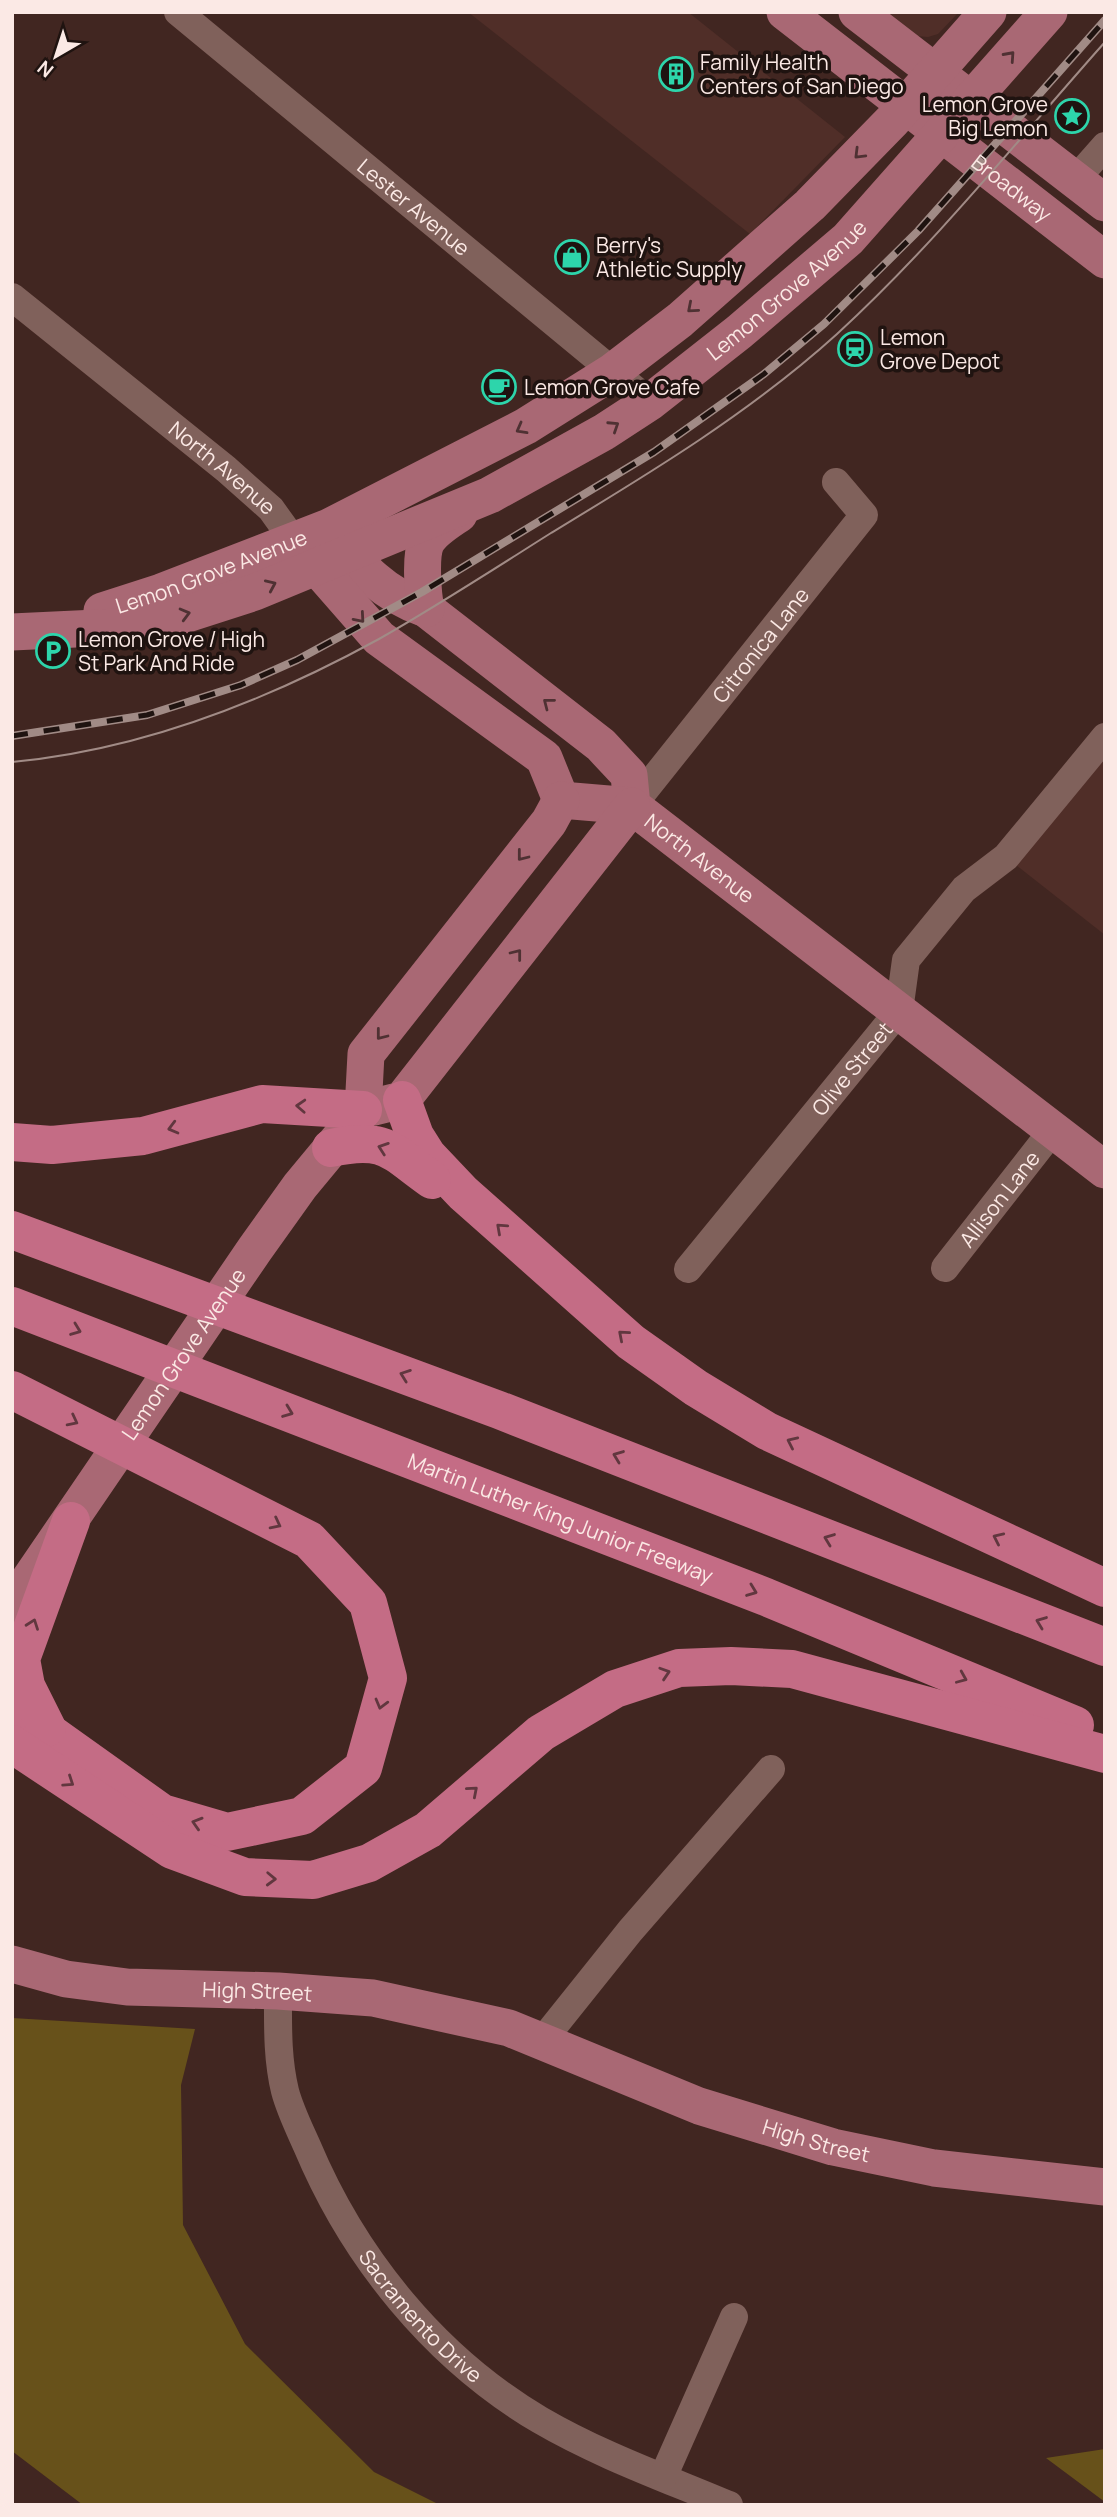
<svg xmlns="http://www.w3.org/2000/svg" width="1117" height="2517" viewBox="0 0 1117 2517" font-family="Manrope,sans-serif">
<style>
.built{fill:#502e28}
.green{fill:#67511a}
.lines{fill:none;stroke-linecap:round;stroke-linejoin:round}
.minor{stroke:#80615b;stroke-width:28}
.major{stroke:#a96874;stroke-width:37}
.highway{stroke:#c46c85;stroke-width:38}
.tram{stroke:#a18b86;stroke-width:2}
.rail-casing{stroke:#a18b86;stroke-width:8}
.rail{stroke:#1f1310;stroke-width:5;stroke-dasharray:16;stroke-linecap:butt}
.oneway{stroke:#4f3133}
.oneway2{stroke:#61373f}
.labels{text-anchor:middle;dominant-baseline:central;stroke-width:7;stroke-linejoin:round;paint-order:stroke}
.poi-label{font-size:21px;fill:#fbe9e5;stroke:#1f1310;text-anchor:start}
.street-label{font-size:21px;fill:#fbe9e5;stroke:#1f1310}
</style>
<rect width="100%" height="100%" fill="#412621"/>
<!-- built -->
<g class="built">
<polygon points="468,12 688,12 845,137 750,234"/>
<polygon points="885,12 959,12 938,34 928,37 916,36"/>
<polygon points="1105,737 1105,935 1006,857"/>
</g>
<!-- green -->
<g class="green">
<polygon points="12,2018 195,2029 181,2085 183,2225 245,2344 374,2472 440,2505 83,2505 12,2451"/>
<polygon points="1105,2449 1105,2502 1046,2458"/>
</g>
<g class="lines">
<!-- minor -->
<g class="minor">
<path id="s1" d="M 178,12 L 650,402"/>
<polyline points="1075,180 1105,146"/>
<path id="s2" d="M 12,297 L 226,469 L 271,509 L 294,541"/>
<path id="s3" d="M 632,806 L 864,515 L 836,482"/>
<path id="s4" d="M 945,1268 L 1053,1130"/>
<path id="s5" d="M 688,1269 L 899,1011 L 906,960 L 964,889 L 1006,857 L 1105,737"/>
<path id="s6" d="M 278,1991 C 278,2025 277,2058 285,2091 C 290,2110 299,2128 307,2146 C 354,2258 435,2358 540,2420 C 600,2455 665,2478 729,2505"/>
<polyline points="542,2041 630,1931 771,1769"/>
<polyline points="663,2477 734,2317"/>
</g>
<!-- major -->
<g class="major">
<path id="s7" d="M 785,12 L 1105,260"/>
<polyline points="857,12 1105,203"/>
<path id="s8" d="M 334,534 C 361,569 383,594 426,609 L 601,745 L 629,775 L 632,806 L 1105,1170"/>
<polyline points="302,550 379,638 544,758 561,800"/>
<path d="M 426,609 C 423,595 420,557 426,543 C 432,531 449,521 459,514"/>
<path id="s9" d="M 102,611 L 161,592 L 329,527 L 526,426 L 612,372 L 680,320 L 810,205 L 893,120 L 988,12"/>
<path id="s10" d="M 12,632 L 118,627 L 178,617 L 255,592 L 490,495 L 604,432 L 650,402 L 739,332 L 848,239 L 1049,12"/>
<polyline points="561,800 632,806"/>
<polyline points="374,1107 402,1100 632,806"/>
<path id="s11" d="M 12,1605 L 255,1249 L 300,1186 L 363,1110 L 366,1054 L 549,822 L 561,800"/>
<path id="s12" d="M 12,1964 L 66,1979 L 127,1987 L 278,1991 L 373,1998 L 509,2028 L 699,2106 L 833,2147 L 934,2168 L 1105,2187"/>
</g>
<!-- highway -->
<g class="highway">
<polyline points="402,1100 415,1136 427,1155 463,1193 631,1342 696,1388 767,1431 1105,1588"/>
<polyline points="12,1142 52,1145 143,1136 262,1104 363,1110"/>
<path d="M 331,1148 C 386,1136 391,1151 432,1180"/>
<polyline points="12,1230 499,1410 1105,1647"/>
<path id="s13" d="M 12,1306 L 766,1597 L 1075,1725"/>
<polyline points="12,1390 309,1540 368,1603 388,1678 363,1768 302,1816 227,1832 162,1813 12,1706"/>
<polyline points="47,1728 26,1686 21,1659 71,1521"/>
<polyline points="12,1744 172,1850 245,1877 313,1880 369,1863 428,1830 541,1733 615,1689 679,1668 731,1666 792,1669 1105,1754"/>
</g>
<!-- tram -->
<path class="tram" d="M 12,762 C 142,750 266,701 379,639 C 437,606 494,569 551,533 C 650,473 751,412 837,334 C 934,245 1017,141 1105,42"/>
<!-- rail casing -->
<g class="rail-casing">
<polyline id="rail" points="12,736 147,715 241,685 270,672 297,660 422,592 654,452 764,374 824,324 918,231 1105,20"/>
</g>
<!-- rail -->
<use href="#rail" class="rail"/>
</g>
<!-- one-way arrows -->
<defs><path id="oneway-chevron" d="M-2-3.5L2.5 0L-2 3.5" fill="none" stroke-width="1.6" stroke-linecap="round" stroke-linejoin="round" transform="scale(1.75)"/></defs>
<g class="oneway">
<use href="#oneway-chevron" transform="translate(1010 56) rotate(-48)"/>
<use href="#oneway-chevron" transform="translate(859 154) rotate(135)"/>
<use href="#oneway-chevron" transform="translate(692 308) rotate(139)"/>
<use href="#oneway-chevron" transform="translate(614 426) rotate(-33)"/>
<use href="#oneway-chevron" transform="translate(521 429) rotate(151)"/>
<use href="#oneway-chevron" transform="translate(271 585) rotate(-24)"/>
<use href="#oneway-chevron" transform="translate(185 614) rotate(-15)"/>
<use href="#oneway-chevron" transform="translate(360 618) rotate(49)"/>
<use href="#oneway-chevron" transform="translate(548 703) rotate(-142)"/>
<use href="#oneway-chevron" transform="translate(522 856) rotate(128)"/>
<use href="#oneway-chevron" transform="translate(517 954) rotate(-52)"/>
<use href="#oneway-chevron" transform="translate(381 1035) rotate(128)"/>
</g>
<g class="oneway2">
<use href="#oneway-chevron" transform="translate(301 1106) rotate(-177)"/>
<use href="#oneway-chevron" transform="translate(173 1128) rotate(165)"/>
<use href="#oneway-chevron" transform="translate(383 1148) rotate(-161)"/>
<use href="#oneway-chevron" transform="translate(501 1228) rotate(-138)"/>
<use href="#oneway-chevron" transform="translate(76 1330) rotate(21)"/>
<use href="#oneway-chevron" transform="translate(623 1335) rotate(-139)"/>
<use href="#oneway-chevron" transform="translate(405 1375) rotate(-160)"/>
<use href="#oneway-chevron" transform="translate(288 1412) rotate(21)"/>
<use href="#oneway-chevron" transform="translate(73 1421) rotate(27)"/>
<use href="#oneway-chevron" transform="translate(792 1442) rotate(-155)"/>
<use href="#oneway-chevron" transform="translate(618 1456) rotate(-159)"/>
<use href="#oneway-chevron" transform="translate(276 1524) rotate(27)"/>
<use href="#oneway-chevron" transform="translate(998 1538) rotate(-155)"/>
<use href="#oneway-chevron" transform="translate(829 1539) rotate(-159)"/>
<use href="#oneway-chevron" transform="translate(752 1591) rotate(21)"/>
<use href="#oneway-chevron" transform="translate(1041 1622) rotate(-159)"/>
<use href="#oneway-chevron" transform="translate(33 1624) rotate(-70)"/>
<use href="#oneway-chevron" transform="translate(665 1673) rotate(-18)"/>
<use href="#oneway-chevron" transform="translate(962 1678) rotate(23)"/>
<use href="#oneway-chevron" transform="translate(381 1704) rotate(105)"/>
<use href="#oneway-chevron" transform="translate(69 1782) rotate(34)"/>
<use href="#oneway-chevron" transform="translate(473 1791) rotate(-41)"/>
<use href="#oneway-chevron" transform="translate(197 1823) rotate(-163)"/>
<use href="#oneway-chevron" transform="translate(271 1879) rotate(2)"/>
</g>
<!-- icons -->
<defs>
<g id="building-ring" transform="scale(1.75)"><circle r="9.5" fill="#1f1310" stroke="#2dd5ab" stroke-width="1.5"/><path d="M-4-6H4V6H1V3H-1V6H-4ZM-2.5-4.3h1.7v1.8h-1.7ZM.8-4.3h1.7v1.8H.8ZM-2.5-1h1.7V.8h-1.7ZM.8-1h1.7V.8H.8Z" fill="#2dd5ab"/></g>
<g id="sight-ring" transform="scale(1.75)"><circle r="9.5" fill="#1f1310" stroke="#2dd5ab" stroke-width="1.5"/><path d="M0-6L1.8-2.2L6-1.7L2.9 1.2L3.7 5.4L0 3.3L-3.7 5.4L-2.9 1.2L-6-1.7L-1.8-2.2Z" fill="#2dd5ab"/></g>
<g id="shop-ring" transform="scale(1.75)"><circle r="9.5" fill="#1f1310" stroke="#2dd5ab" stroke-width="1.5"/><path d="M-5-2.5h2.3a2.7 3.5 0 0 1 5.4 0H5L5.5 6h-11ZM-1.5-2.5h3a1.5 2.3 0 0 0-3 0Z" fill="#2dd5ab"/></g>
<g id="station-ring" transform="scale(1.75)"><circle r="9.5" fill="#1f1310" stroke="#2dd5ab" stroke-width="1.5"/><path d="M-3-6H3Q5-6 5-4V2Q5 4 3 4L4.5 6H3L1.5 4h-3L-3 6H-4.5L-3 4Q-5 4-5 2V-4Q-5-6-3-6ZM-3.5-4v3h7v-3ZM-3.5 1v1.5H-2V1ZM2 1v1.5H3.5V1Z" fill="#2dd5ab"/></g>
<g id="cafe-ring" transform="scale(1.75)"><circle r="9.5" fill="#1f1310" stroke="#2dd5ab" stroke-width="1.5"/><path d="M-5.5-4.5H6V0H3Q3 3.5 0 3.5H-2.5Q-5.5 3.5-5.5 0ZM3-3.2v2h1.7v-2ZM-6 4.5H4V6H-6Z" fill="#2dd5ab"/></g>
<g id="parking-ring" transform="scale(1.75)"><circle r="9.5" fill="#1f1310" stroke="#2dd5ab" stroke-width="1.5"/><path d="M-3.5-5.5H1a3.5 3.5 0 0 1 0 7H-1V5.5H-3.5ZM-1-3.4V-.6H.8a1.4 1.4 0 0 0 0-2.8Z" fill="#2dd5ab"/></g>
</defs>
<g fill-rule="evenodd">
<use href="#building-ring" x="676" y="74"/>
<use href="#sight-ring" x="1072" y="116"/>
<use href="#shop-ring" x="572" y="257"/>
<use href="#station-ring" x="855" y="349"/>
<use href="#cafe-ring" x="499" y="387"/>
<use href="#parking-ring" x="53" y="651"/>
</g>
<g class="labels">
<!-- poi labels -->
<g class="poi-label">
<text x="700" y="62">Family Health<tspan x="700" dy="24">Centers of San Diego</tspan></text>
<text x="1048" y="104" text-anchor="end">Lemon Grove<tspan x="1048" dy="24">Big Lemon</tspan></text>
<text x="596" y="245">Berry's<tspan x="596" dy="24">Athletic Supply</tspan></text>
<text x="880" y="337">Lemon<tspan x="880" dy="24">Grove Depot</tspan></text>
<text x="524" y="387">Lemon Grove Cafe</text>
<text x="78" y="639">Lemon Grove / High<tspan x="78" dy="24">St Park And Ride</tspan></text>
</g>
<!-- street labels -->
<g class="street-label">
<text stroke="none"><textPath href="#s7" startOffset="287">Broadway</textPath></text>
<text stroke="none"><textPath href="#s1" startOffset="306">Lester Avenue</textPath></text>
<text stroke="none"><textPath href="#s10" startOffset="864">Lemon Grove Avenue</textPath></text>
<text stroke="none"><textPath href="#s2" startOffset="271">North Avenue</textPath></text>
<text stroke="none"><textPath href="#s9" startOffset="116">Lemon Grove Avenue</textPath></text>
<text stroke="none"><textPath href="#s3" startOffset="206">Citronica Lane</textPath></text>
<text stroke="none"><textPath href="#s8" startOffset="500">North Avenue</textPath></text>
<text stroke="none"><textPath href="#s5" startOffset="259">Olive Street</textPath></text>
<text stroke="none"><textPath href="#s4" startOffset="88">Allison Lane</textPath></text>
<text stroke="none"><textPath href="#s11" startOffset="304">Lemon Grove Avenue</textPath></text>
<text stroke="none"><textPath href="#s13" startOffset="588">Martin Luther King Junior Freeway</textPath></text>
<text stroke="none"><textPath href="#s12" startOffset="248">High Street</textPath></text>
<text stroke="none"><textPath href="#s12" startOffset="831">High Street</textPath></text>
<text stroke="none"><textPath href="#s6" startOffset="366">Sacramento Drive</textPath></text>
</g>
</g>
<!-- border -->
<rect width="1117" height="2517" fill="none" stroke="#fbe9e5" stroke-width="28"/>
<!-- north arrow -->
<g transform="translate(56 56) rotate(219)" stroke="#1f1310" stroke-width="5" paint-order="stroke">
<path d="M0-5L12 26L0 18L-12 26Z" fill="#fbe9e5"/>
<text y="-10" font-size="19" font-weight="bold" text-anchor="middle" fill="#fbe9e5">N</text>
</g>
</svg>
